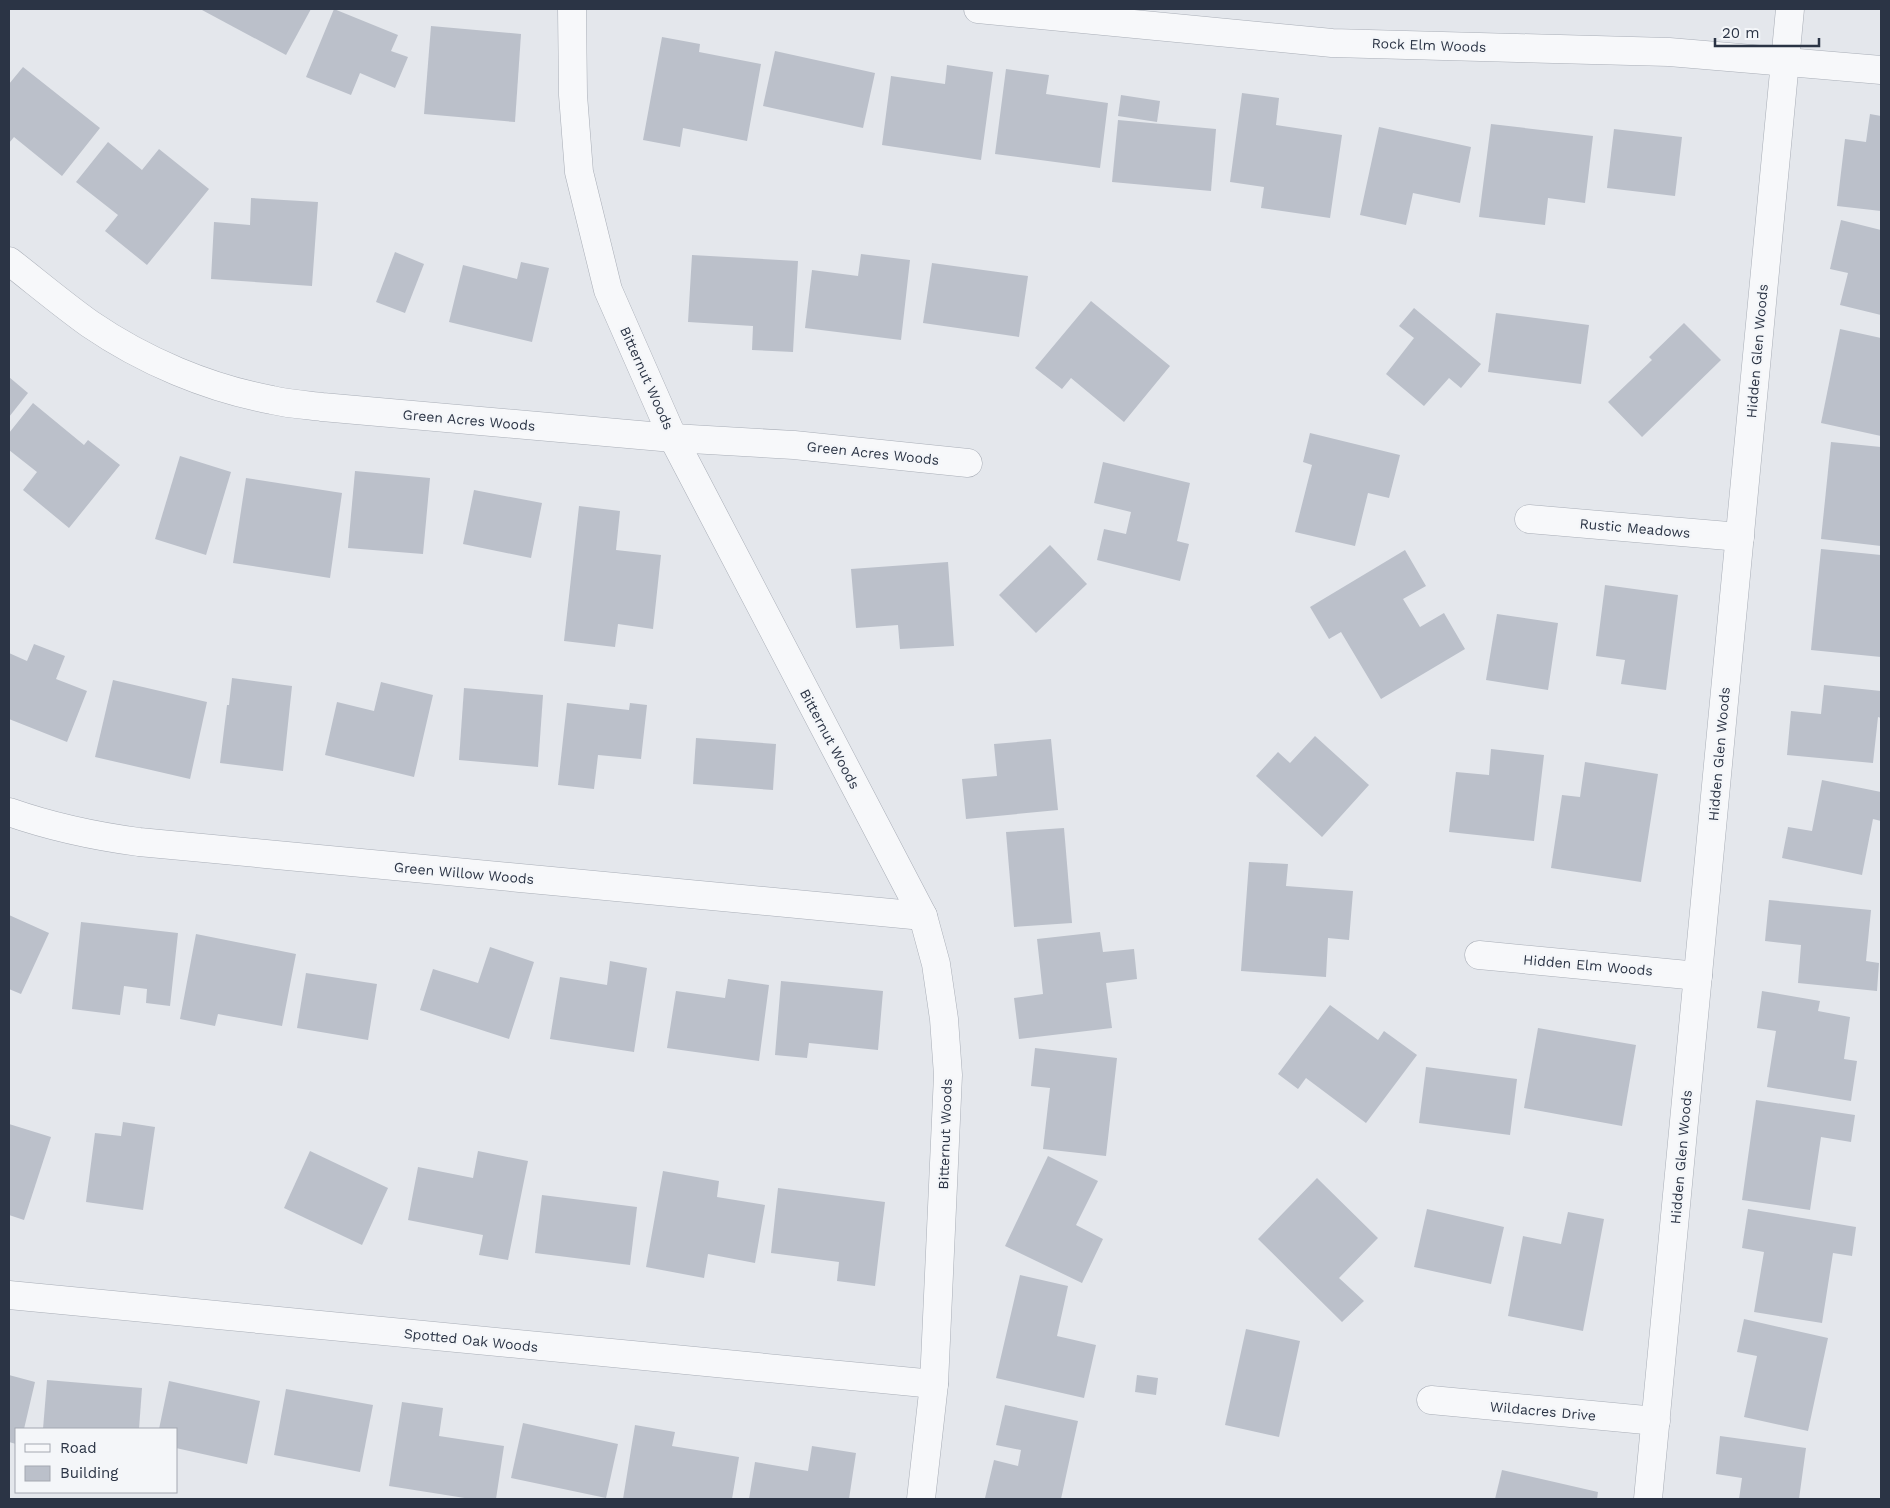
<svg xmlns="http://www.w3.org/2000/svg" width="1890" height="1508" viewBox="0 0 1890 1508" font-family="'Work Sans',sans-serif">
<style>
.building{fill:#bbc0ca}
.lines{fill:none;stroke-linecap:round;stroke-linejoin:round}
.minor-casing{stroke:#a9aeb7;stroke-width:29}
.minor{stroke:#f7f8fa;stroke-width:28}
.labels{text-anchor:middle;dominant-baseline:central;stroke-width:4.5;stroke-linejoin:round;paint-order:stroke}
.street-label{font-size:14px;fill:#2b3445;stroke:#f4f6f9}
</style>
<rect width="100%" height="100%" fill="#e4e7ec"/>
<!-- building -->
<g class="building">
<polygon points="203,9 311,9 286,55 202,10"/>
<polygon points="334,9 398,35 391,51 408,57 395,88 360,73 351,95 306,77"/>
<polygon points="431,26 521,34 515,122 424,114"/>
<polygon points="662,37 700,44 699,52 761,64 747,141 683,128 680,147 643,140"/>
<polygon points="775,51 875,73 863,128 763,106"/>
<polygon points="947,65 993,72 981,160 882,145 891,76 945,84"/>
<polygon points="23,67 100,128 62,176 14,137 9,143 9,84"/>
<polygon points="1006,69 1049,75 1046,94 1108,103 1100,168 995,154"/>
<polygon points="1242,93 1279,98 1276,125 1342,135 1330,218 1261,208 1264,187 1230,182"/>
<polygon points="1121,95 1160,101 1157,122 1118,116"/>
<polygon points="1870,114 1881,116 1881,211 1837,206 1845,139 1866,142"/>
<polygon points="1118,120 1216,129 1211,191 1112,182"/>
<polygon points="1491,124 1593,136 1585,203 1548,198 1545,225 1479,217"/>
<polygon points="1379,127 1471,147 1460,203 1413,193 1406,225 1360,215"/>
<polygon points="1614,129 1682,137 1675,196 1607,188"/>
<polygon points="108,142 142,170 159,149 209,189 147,265 105,231 118,215 76,182"/>
<polygon points="251,198 318,202 312,286 211,279 214,222 250,225"/>
<polygon points="1841,220 1881,230 1881,315 1840,305 1848,273 1830,269"/>
<polygon points="395,252 424,264 405,313 376,302"/>
<polygon points="861,254 910,260 901,340 805,328 812,270 858,276"/>
<polygon points="692,255 798,261 793,352 752,350 753,326 688,322"/>
<polygon points="521,262 549,268 532,342 449,322 463,265 517,279"/>
<polygon points="932,263 1028,276 1019,337 923,323"/>
<polygon points="1091,301 1170,366 1124,422 1071,378 1062,389 1035,368"/>
<polygon points="1414,308 1481,364 1461,388 1449,378 1424,406 1386,374 1414,338 1399,326"/>
<polygon points="1496,313 1589,325 1581,384 1488,372"/>
<polygon points="1684,323 1721,360 1642,437 1608,402 1652,360 1649,357"/>
<polygon points="1840,329 1881,338 1881,436 1821,423"/>
<polygon points="9,377 28,393 9,417"/>
<polygon points="33,403 84,445 88,440 120,465 69,528 23,490 37,472 9,450 9,433"/>
<polygon points="1310,433 1400,455 1389,498 1368,493 1355,546 1295,532 1312,465 1303,462"/>
<polygon points="1831,442 1881,447 1881,546 1821,539"/>
<polygon points="180,456 231,472 206,555 155,539"/>
<polygon points="1103,462 1190,483 1177,541 1189,544 1180,581 1097,560 1104,529 1126,534 1131,512 1094,503"/>
<polygon points="355,471 430,478 423,554 348,548"/>
<polygon points="246,478 342,493 330,578 233,563"/>
<polygon points="474,490 542,503 531,558 463,544"/>
<polygon points="579,506 620,511 616,550 661,555 653,629 618,624 615,647 564,641"/>
<polygon points="1050,545 1087,584 1036,633 999,595"/>
<polygon points="1821,549 1881,555 1881,657 1811,650"/>
<polygon points="1405,550 1426,586 1403,599 1420,627 1444,613 1465,649 1381,699 1341,632 1329,639 1310,607"/>
<polygon points="948,562 954,646 900,649 898,625 856,628 851,569"/>
<polygon points="1605,585 1678,595 1666,690 1621,684 1625,660 1596,656"/>
<polygon points="1497,614 1558,623 1548,690 1486,680"/>
<polygon points="34,644 65,656 56,679 87,691 67,742 9,719 9,653 27,661"/>
<polygon points="232,678 292,686 283,771 220,763 227,705 229,705"/>
<polygon points="113,680 207,702 190,779 95,757"/>
<polygon points="381,682 433,695 414,777 325,755 337,702 374,711"/>
<polygon points="1824,685 1881,691 1881,718 1878,717 1873,763 1787,755 1791,711 1821,714"/>
<polygon points="464,688 543,695 538,767 459,760"/>
<polygon points="567,703 629,710 630,703 647,705 641,759 598,755 594,789 558,785"/>
<polygon points="1315,736 1369,785 1322,837 1256,776 1278,752 1290,763"/>
<polygon points="696,738 776,744 773,790 693,784"/>
<polygon points="1051,739 1058,810 966,819 962,779 997,776 994,744"/>
<polygon points="1491,749 1544,755 1534,841 1449,832 1456,772 1489,775"/>
<polygon points="1585,762 1658,774 1641,882 1551,868 1562,795 1580,797"/>
<polygon points="1822,780 1881,792 1881,821 1873,819 1862,875 1782,858 1788,827 1812,831"/>
<polygon points="1064,828 1072,923 1014,927 1006,832"/>
<polygon points="1249,862 1288,864 1286,886 1353,891 1349,940 1328,938 1326,977 1241,971"/>
<polygon points="1769,900 1871,910 1866,961 1879,963 1877,991 1798,983 1801,945 1765,941"/>
<polygon points="9,915 49,933 21,994 9,989"/>
<polygon points="81,922 178,933 170,1006 146,1003 147,989 124,986 120,1015 72,1009"/>
<polygon points="1100,932 1103,952 1134,949 1137,979 1106,983 1112,1028 1019,1039 1014,998 1043,994 1037,939"/>
<polygon points="196,934 296,954 282,1026 218,1014 215,1026 180,1019"/>
<polygon points="490,947 534,962 509,1039 420,1010 433,969 478,983"/>
<polygon points="610,961 647,968 634,1052 550,1039 560,977 607,985"/>
<polygon points="306,973 377,984 368,1040 297,1028"/>
<polygon points="728,979 769,985 759,1061 667,1048 676,991 725,998"/>
<polygon points="781,981 883,991 878,1050 809,1043 807,1058 775,1055"/>
<polygon points="1762,991 1820,1001 1818,1011 1850,1017 1844,1059 1857,1061 1851,1101 1767,1087 1776,1031 1757,1028"/>
<polygon points="1330,1005 1378,1040 1384,1031 1417,1055 1366,1123 1306,1078 1298,1089 1278,1074"/>
<polygon points="1538,1028 1636,1045 1622,1126 1524,1108"/>
<polygon points="1035,1048 1117,1058 1106,1156 1043,1149 1050,1088 1031,1086"/>
<polygon points="1426,1067 1517,1079 1510,1135 1419,1123"/>
<polygon points="1756,1100 1855,1115 1851,1142 1821,1137 1810,1210 1742,1200"/>
<polygon points="123,1122 155,1127 143,1210 86,1202 95,1133 121,1136"/>
<polygon points="9,1124 51,1137 24,1220 9,1215"/>
<polygon points="310,1151 388,1188 362,1245 284,1208"/>
<polygon points="478,1151 528,1161 508,1260 479,1255 483,1235 408,1220 418,1167 473,1178"/>
<polygon points="1048,1156 1098,1181 1076,1225 1103,1239 1082,1283 1005,1246"/>
<polygon points="663,1171 719,1181 717,1197 765,1205 755,1263 708,1254 704,1278 646,1267"/>
<polygon points="1317,1178 1378,1238 1339,1278 1364,1301 1342,1322 1258,1239"/>
<polygon points="778,1188 885,1202 875,1286 837,1281 839,1262 771,1253"/>
<polygon points="542,1195 637,1207 630,1265 535,1253"/>
<polygon points="1427,1209 1504,1227 1491,1284 1414,1267"/>
<polygon points="1748,1209 1856,1227 1852,1256 1833,1253 1822,1323 1754,1312 1764,1252 1742,1248"/>
<polygon points="1568,1212 1604,1219 1583,1331 1508,1316 1523,1236 1561,1244"/>
<polygon points="1020,1275 1068,1286 1057,1336 1096,1345 1084,1398 996,1378"/>
<polygon points="1744,1319 1828,1338 1808,1431 1744,1417 1757,1356 1737,1352"/>
<polygon points="1246,1329 1300,1341 1279,1437 1225,1425"/>
<polygon points="9,1375 35,1382 24,1429 16,1429 16,1444 9,1442"/>
<polygon points="1137,1375 1158,1378 1156,1395 1135,1392"/>
<polygon points="47,1380 142,1388 139,1429 43,1429"/>
<polygon points="169,1381 260,1401 247,1464 176,1448 176,1429 159,1429"/>
<polygon points="286,1389 373,1405 360,1472 274,1455"/>
<polygon points="402,1402 443,1408 439,1436 504,1446 496,1499 471,1499 389,1486"/>
<polygon points="1005,1405 1078,1421 1061,1499 985,1498 994,1460 1018,1466 1021,1450 996,1445"/>
<polygon points="523,1423 618,1444 606,1498 511,1478"/>
<polygon points="635,1425 675,1432 672,1446 739,1457 732,1499 623,1499"/>
<polygon points="1720,1436 1806,1448 1799,1499 1739,1499 1742,1478 1716,1474"/>
<polygon points="812,1446 856,1453 849,1499 749,1499 755,1462 808,1471"/>
<polygon points="1502,1470 1598,1492 1597,1499 1495,1499"/>
</g>
<g class="lines">
<!-- minor casing -->
<g class="minor-casing">
<g id="minor">
<polyline points="572,9 573,95 579,172 608,290 673,438 923,916 936,964 944,1019 948,1075 934,1384 921,1499"/>
<polyline points="978,9 1332,43 1669,52 1881,70"/>
<path d="M 9,261 C 36,282 62,304 90,324 C 144,361 208,388 272,400 C 289,404 305,405 322,407 L 673,438 L 794,445 L 968,463"/>
<polyline points="1529,519 1740,537"/>
<path d="M 9,812 C 52,827 94,836 139,842 L 923,916"/>
<polyline points="1479,955 1698,976"/>
<polyline points="9,1295 934,1384"/>
<polyline points="1431,1400 1656,1421"/>
<polyline points="1648,1499 1790,9"/>
</g>
</g>
<!-- minor -->
<use href="#minor" class="minor"/>
</g>
<g class="labels">
<!-- street labels -->
<g class="street-label">
<text transform="translate(1429 45) rotate(2)">Rock Elm Woods</text>
<text transform="translate(1757 351) rotate(-85)">Hidden Glen Woods</text>
<text transform="translate(647 378) rotate(66)">Bitternut Woods</text>
<text transform="translate(469 420) rotate(5)">Green Acres Woods</text>
<text transform="translate(873 453) rotate(6)">Green Acres Woods</text>
<text transform="translate(1635 528) rotate(5)">Rustic Meadows</text>
<text transform="translate(830 739) rotate(62)">Bitternut Woods</text>
<text transform="translate(1719 754) rotate(-85)">Hidden Glen Woods</text>
<text transform="translate(464 873) rotate(5)">Green Willow Woods</text>
<text transform="translate(1588 965) rotate(5)">Hidden Elm Woods</text>
<text transform="translate(945 1134) rotate(-88)">Bitternut Woods</text>
<text transform="translate(1681 1157) rotate(-85)">Hidden Glen Woods</text>
<text transform="translate(471 1340) rotate(6)">Spotted Oak Woods</text>
<text transform="translate(1543 1411) rotate(5)">Wildacres Drive</text>
</g>
</g>
<!-- border -->
<rect width="1890" height="1508" fill="none" stroke="#2b3445" stroke-width="20"/>
<!-- legend -->
<rect x="15" y="1428" width="162" height="65" fill="#f4f6f9" stroke="#a4a8b1"/>
<rect x="25" y="1444" width="25" height="8" fill="#f7f8fa" stroke="#a4a8b1"/>
<text x="60" y="1453" font-size="15" fill="#2b3445">Road</text>
<rect x="25" y="1466" width="25" height="15" fill="#bbc0ca" stroke="#a4a8b1"/>
<text x="60" y="1478" font-size="15" fill="#2b3445">Building</text>
<!-- scale -->
<path d="M1715 38v8h104v-8" fill="none" stroke="#2b3445" stroke-width="2.5"/>
<text x="1722" y="38" font-size="15" fill="#2b3445" stroke="#f4f6f9" stroke-width="4" paint-order="stroke">20 m</text>
</svg>
